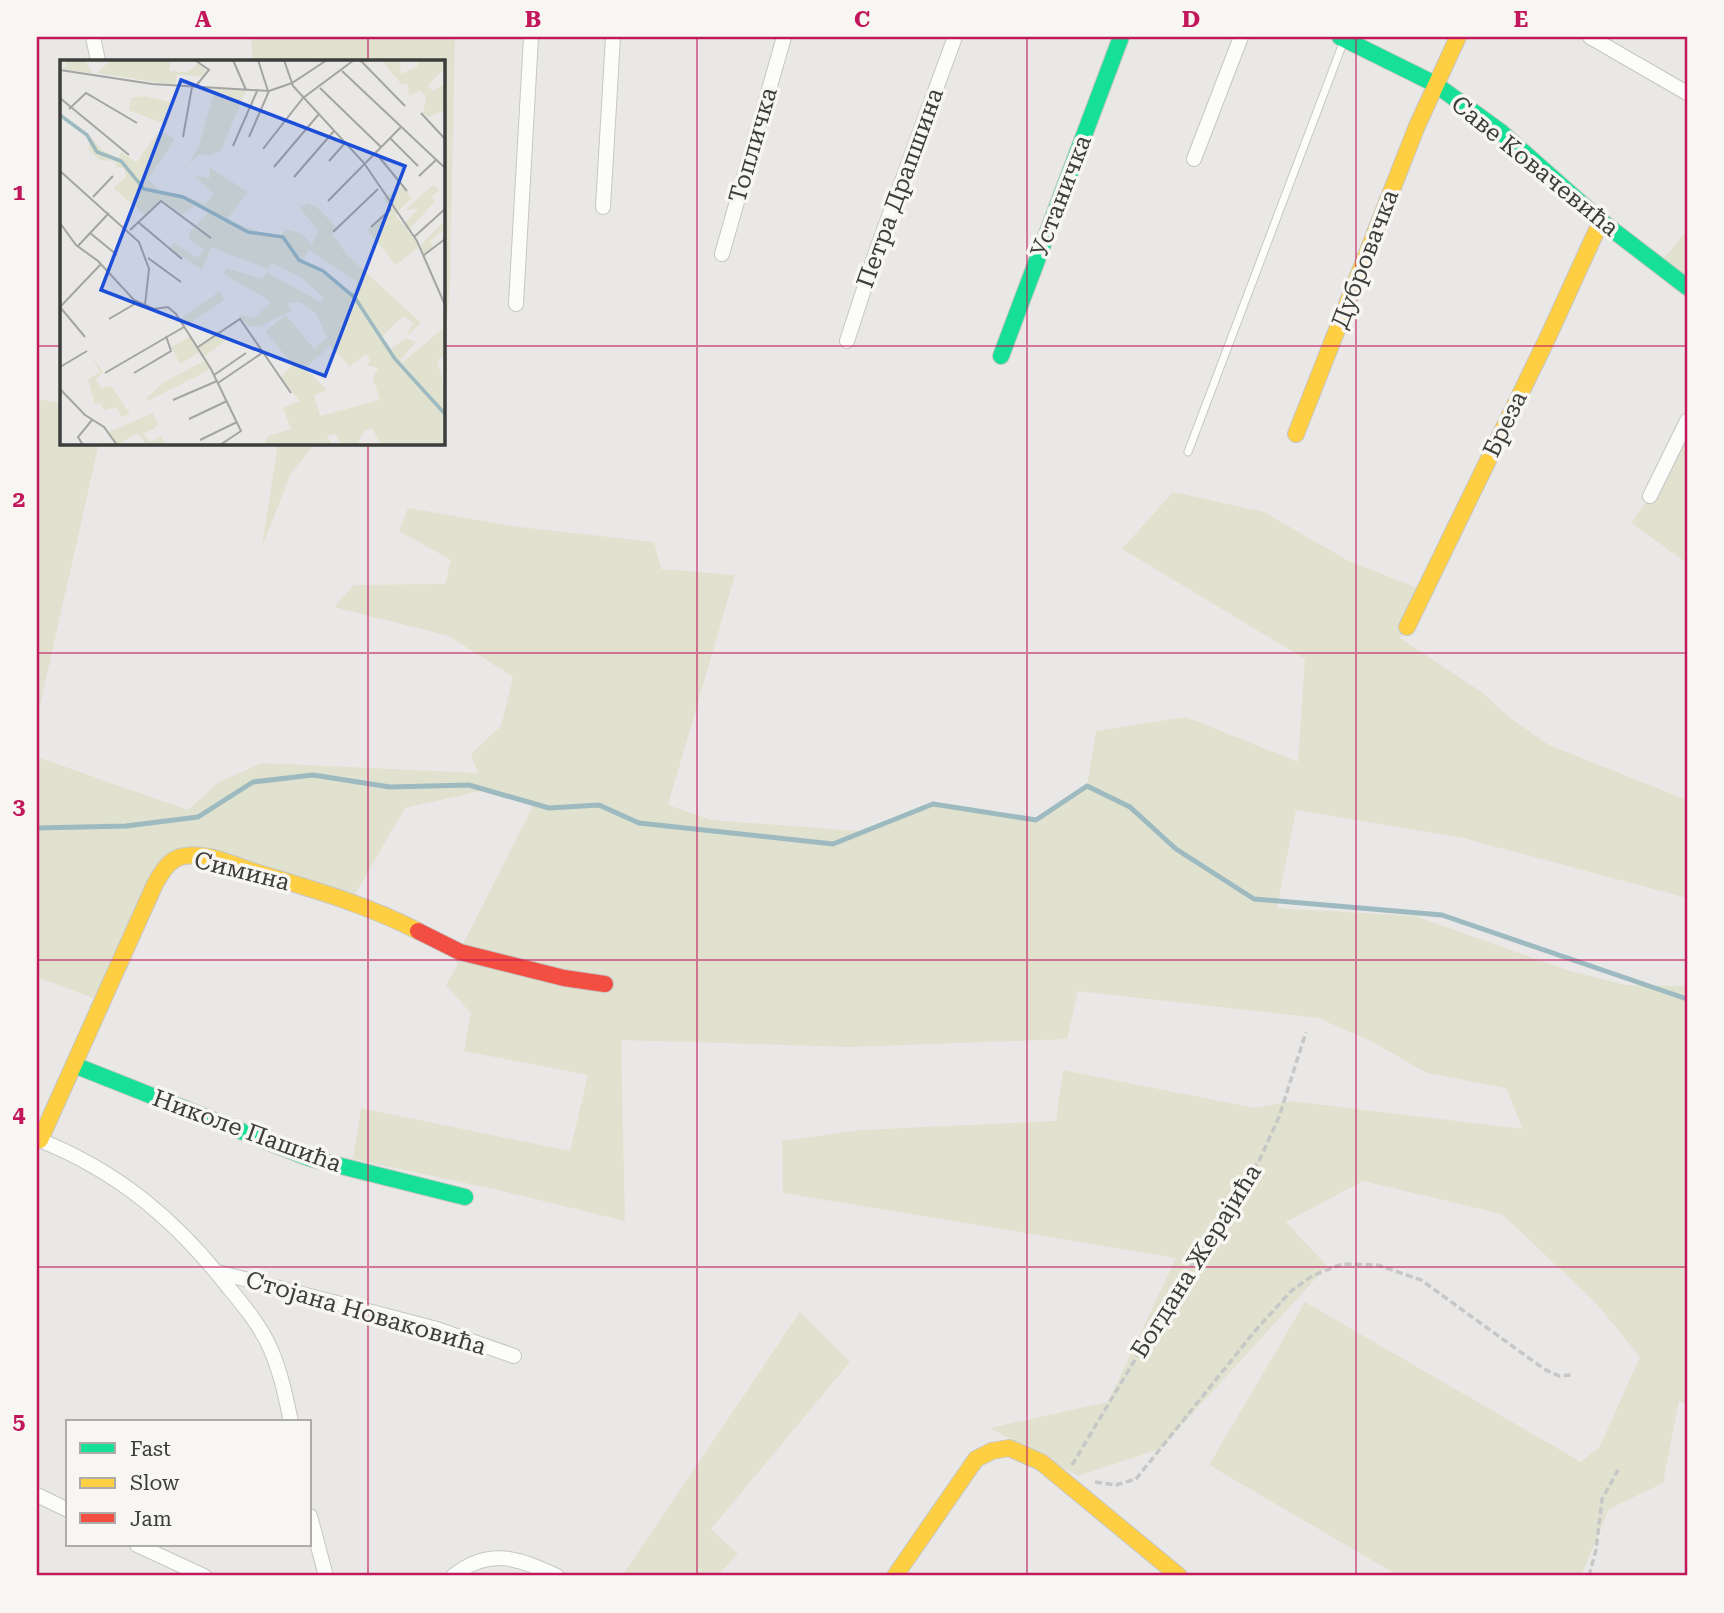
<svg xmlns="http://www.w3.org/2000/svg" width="1724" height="1613" viewBox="0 0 1724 1613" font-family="'Roboto Serif',serif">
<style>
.green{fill:#e0e1ce}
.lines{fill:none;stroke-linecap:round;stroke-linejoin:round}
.stream{stroke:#9dbac0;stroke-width:5}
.lane-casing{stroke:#c6c6c4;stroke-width:9}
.street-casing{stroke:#c6c6c4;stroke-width:16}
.fast-casing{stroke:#c6c6c4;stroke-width:18}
.slow-casing{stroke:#c6c6c4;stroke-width:18}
.jam-casing{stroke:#c6c6c4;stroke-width:18}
.path{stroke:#c7c7c7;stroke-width:3.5;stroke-dasharray:7 3.5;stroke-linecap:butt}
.lane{stroke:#fcfcfb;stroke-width:7}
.street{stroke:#fcfcfb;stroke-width:14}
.fast{stroke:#16e098;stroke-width:16}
.slow{stroke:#ffcf43;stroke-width:16}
.jam{stroke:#f24e42;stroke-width:16}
.grid{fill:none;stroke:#c2185b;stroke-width:2;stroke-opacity:0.55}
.labels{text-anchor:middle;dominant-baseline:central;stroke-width:7;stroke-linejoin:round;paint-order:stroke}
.street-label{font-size:24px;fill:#3d3d3b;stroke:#f7f6f2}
.inset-river{fill:none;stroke:#9dbac0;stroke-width:3.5}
.inset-road{fill:none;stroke:#a4a4a2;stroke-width:2}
.view{fill:#1d4ed8;fill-opacity:0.15;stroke:#1d4ed8;stroke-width:3.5}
.inset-edge{fill:none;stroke:#3d3d3b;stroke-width:3.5}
.neatline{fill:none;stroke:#c2185b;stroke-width:2.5}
.grid-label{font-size:23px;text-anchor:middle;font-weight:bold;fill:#c2185b}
</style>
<rect width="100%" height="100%" fill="#e9e8e6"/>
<!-- green -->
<g class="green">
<polygon points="251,37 455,37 450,285 443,366 443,61 253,61"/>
<polygon points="1687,231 1687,287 1657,266"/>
<polygon points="37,399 61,403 61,443 99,443 37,719"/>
<polygon points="1687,421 1687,563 1631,523 1650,496"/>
<polygon points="278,443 316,443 291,473 262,547"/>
<polygon points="1173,492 1264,512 1347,560 1425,591 1400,638 1483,693 1511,719 1549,745 1687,800 1687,898 1463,838 1296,810 1277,908 1415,916 1570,971 1626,985 1687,986 1687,1405 1679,1401 1663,1483 1609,1509 1581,1576 1399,1576 1209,1465 1305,1302 1581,1462 1600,1446 1640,1357 1597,1304 1502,1214 1363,1181 1286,1222 1327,1266 1160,1449 1078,1476 990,1428 1108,1402 1176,1258 783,1193 782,1141 861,1130 1056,1121 1063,1070 1255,1108 1290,1101 1523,1129 1506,1088 1427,1073 1369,1040 1318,1018 1078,991 1067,1039 851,1047 621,1040 625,1221 498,1190 353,1159 361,1108 570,1151 588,1075 464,1051 471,1013 446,985 457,966 457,956 534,804 485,790 405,808 351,901 188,855 158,879 101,1001 37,977 37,757 188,810 219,782 262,763 478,773 471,754 501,726 513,677 449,636 334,607 354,585 445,584 451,560 399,531 408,508 519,527 654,542 661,569 735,575 668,805 711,820 871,832 933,804 1036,820 1087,786 1096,731 1186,717 1298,762 1305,659 1122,549"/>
<polygon points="800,1312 850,1362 711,1529 738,1554 717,1576 622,1576"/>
</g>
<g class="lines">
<!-- stream -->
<polyline class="stream" points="37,828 126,826 198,817 253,782 313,775 390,787 469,785 549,808 599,805 639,823 833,844 933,804 1036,820 1087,786 1130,807 1176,849 1254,899 1442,915 1687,999"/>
<!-- lane casing -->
<g class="lane-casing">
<polyline id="lane" points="1188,452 1343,43"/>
</g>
<!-- street casing -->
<g class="street-casing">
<g id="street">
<polyline points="93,37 98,61"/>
<polyline points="1590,37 1687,93"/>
<polyline points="1194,159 1241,37"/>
<polyline points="603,207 613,37"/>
<polyline points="722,254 784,37"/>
<polyline points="516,304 531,37"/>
<polyline points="847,341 877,249 955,37"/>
<polyline points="1650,496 1687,421"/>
<path d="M 37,1139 C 118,1171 176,1220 229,1288 C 244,1306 262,1328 271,1350 C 281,1373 286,1398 291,1422"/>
<polyline points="217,1272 437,1329 514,1356"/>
<polyline points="37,1495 68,1510"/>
<polyline points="310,1516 326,1576"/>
<polyline points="137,1545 204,1576"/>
<path d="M 453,1576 C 489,1547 518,1558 557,1576"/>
</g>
</g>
<!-- fast casing -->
<g class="fast-casing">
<g id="fast">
<polyline points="1340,37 1435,84 1501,132 1601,221 1687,287"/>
<polyline points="1001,356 1121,37"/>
<polyline points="74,1065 309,1158 465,1197"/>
</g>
</g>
<!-- slow casing -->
<g class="slow-casing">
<g id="slow">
<polyline points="1296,434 1417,126 1458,37"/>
<polyline points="1407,627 1548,337 1601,221"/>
<path d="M 40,1140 L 155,884 C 162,872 169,858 185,856 C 207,852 231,864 252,871 C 309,888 365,904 418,931"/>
<polyline points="895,1576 976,1459 992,1451 1009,1448 1041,1462 1179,1576"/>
</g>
</g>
<!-- jam casing -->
<g class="jam-casing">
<polyline id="jam" points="418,931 460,952 564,978 605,984"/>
</g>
<!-- path -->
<g class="path">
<polyline points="1072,1465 1226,1208 1259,1161 1279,1117 1306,1032"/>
<polyline points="1095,1482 1116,1485 1136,1479 1255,1331 1291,1291 1312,1276 1342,1264 1378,1265 1421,1280 1544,1369 1559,1376 1571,1375"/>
<polyline points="1589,1576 1596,1550 1602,1499 1618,1470"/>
</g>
<!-- lane -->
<use href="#lane" class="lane"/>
<!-- street -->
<use href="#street" class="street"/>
<!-- fast -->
<use href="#fast" class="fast"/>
<!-- slow -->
<use href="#slow" class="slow"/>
<!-- jam -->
<use href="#jam" class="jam"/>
</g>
<!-- grid -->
<path class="grid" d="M 368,37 L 368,61M 697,37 L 697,1576M 1027,37 L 1027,1576M 1356,37 L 1356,1576M 37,346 L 61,346M 443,346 L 1687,346M 368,443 L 368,1576M 37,653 L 1687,653M 37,960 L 1687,960M 37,1267 L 1687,1267"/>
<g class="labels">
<!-- street labels -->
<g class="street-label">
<text transform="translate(753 145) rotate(-74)">Топличка</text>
<text transform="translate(1535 166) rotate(39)">Саве Ковачевића</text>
<text transform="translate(900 188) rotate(-70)">Петра Драпшина</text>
<text transform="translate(1061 196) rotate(-69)">Устаничка</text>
<text transform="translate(1365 259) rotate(-69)">Дубровачка</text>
<text transform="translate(1505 424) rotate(-64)">Бреза</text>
<text transform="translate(242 871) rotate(14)">Симина</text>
<text transform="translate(247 1131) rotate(20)">Николе Пашића</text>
<text transform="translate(1196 1261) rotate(-58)">Богдана Жерајића</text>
<text transform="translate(366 1313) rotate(16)">Стојана Новаковића</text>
</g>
</g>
<!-- overview -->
<g transform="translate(60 60)">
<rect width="385" height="385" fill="#e9e8e6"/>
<path d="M 5,0 L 25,0 L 32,13 L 0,9 L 7,7 ZM 51,0 L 111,0 L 109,11 L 127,12 L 138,4 L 147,11 L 143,16 L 117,15 L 115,25 L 37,13 ZM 322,0 L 339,0 L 341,14 L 358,6 L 359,0 L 385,0 L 385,8 L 367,26 L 373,31 L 385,24 L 385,50 L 369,57 L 363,53 L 366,37 L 360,31 L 349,36 L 348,24 L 341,24 ZM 155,29 L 186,30 L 161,90 L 150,96 L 140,94 L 128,104 L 138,88 ZM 84,36 L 110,42 L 107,65 L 69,50 L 71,38 ZM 104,73 L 115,79 L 88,119 L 105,135 L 117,133 L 145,144 L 154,134 L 135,116 L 150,118 L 149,107 L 188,132 L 168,158 L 173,162 L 215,178 L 227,170 L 240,173 L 252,184 L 258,171 L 240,148 L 249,143 L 260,150 L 277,168 L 272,173 L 286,194 L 361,263 L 345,278 L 356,282 L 340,300 L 343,302 L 385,267 L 385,295 L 377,301 L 384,324 L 385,385 L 321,385 L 312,368 L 304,371 L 297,385 L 282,385 L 275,374 L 267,376 L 272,385 L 204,385 L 208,376 L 231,369 L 223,348 L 240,341 L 220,318 L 233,305 L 205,271 L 226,255 L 254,289 L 267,278 L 256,253 L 240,242 L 228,243 L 231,251 L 200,266 L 188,266 L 179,255 L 195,258 L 211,242 L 164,214 L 166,208 L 203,219 L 206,212 L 262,243 L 263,237 L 242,218 L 212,203 L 208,209 L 151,187 L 142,210 L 110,189 L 113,182 L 138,198 L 144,189 L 129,180 L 130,171 L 150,151 L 134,146 L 122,155 L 103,141 L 85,155 L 53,128 L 66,117 L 64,108 L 56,107 L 56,101 L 39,100 L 29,90 L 30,76 L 42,90 L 58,98 L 62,92 L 76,103 L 97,74 ZM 249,190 L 297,222 L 294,233 L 242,202 ZM 343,256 L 353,263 L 345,279 L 330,289 L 320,279 ZM 270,286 L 290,306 L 306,294 L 311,301 L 306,305 L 318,308 L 313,318 L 320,340 L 260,356 L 254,335 L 267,330 L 245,308 ZM 373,125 L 379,130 L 372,137 L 375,141 L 348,171 L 360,186 L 385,160 L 385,169 L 370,181 L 373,188 L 364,195 L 359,187 L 336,205 L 307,170 L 331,149 L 323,138 L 343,126 L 352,138 L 335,154 L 343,165 L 358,149 L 345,150 ZM 160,231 L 164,240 L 124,267 L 120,259 ZM 159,270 L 166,280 L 144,297 L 140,292 L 120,304 L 111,287 L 131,276 L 138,287 ZM 31,294 L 43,312 L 36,320 L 41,328 L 51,326 L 70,354 L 61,357 L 57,347 L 44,350 L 40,343 L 35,345 L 28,319 L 40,312 ZM 146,300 L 151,309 L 88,341 L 86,338 L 104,322 ZM 93,353 L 99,365 L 84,374 L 90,382 L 101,376 L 106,385 L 87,385 L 77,373 L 57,385 L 49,372 Z" fill="#e0e1ce" fill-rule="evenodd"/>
<path class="inset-river" d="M 0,55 L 27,75 L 37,92 L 61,101 L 84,129 L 123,137 L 188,172 L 223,177 L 239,200 L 263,211 L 295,238 L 335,299 L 385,354"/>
<path class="inset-road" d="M 173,0 L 186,30M 198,0 L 208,31M 224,0 L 233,26 L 304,103 L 357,181 L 385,245M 300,0 L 345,46M 0,10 L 92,24 L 209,31 L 232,23 L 267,0M 282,11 L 385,108M 135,27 L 149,10 L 135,0M 260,28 L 321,87M 0,38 L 69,95M 9,49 L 26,33 L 77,63M 361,53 L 385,79M 123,77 L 132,27M 189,77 L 209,31M 330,78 L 358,106M 173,86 L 197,31M 203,89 L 243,38 L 294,0M 315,92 L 347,131M 269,101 L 285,83M 214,107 L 259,54M 0,111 L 79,182 L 89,209 L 85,245M 359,116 L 377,99M 234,117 L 274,71M 33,137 L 53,116M 268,141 L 341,67M 78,162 L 122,199M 0,163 L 16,185 L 38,201 L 74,240 L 94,249 L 108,247 L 116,254 L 151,309 L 181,371 L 160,385M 311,167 L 331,149M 70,170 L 101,141 L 151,178M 273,172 L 318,129M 30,173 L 57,195M 354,177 L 385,149M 17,187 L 49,153M 364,195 L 385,179M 88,198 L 121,222M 49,259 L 78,242M 25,277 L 0,247 L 41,204M 138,287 L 180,259 L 231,333M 0,307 L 27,291M 45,313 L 124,267M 74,313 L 111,291 L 106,276M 154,315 L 186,293M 158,323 L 202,293M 0,329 L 25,355 L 44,367 L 57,385M 113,340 L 157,321M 129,359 L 167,341M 140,380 L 177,362M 23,385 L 18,377 L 32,360"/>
<path class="view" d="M 121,20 L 345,106 L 265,316 L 41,230 Z"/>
<rect width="385" height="385" class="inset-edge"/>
</g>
<!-- border -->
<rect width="1724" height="1613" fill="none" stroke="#f7f6f2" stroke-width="77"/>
<!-- legend -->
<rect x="66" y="1420" width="245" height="126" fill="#f7f6f2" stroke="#adaca9" stroke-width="2"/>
<rect x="80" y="1443" width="35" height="10" fill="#16e098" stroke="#adaca9" stroke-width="2"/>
<text x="130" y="1456" font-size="21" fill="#3d3d3b">Fast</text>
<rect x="80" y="1478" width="35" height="10" fill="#ffcf43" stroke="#adaca9" stroke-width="2"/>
<text x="130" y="1490" font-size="21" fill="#3d3d3b">Slow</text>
<rect x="80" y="1513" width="35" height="10" fill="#f24e42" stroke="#adaca9" stroke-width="2"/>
<text x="130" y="1526" font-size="21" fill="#3d3d3b">Jam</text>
<rect x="38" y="38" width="1648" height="1536" class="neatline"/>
<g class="grid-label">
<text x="203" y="27">A</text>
<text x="533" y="27">B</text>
<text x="862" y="27">C</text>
<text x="1191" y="27">D</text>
<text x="1521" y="27">E</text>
<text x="19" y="200">1</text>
<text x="19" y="507">2</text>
<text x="19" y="814">3</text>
<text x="19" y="1122">4</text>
<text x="19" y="1429">5</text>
</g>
</svg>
